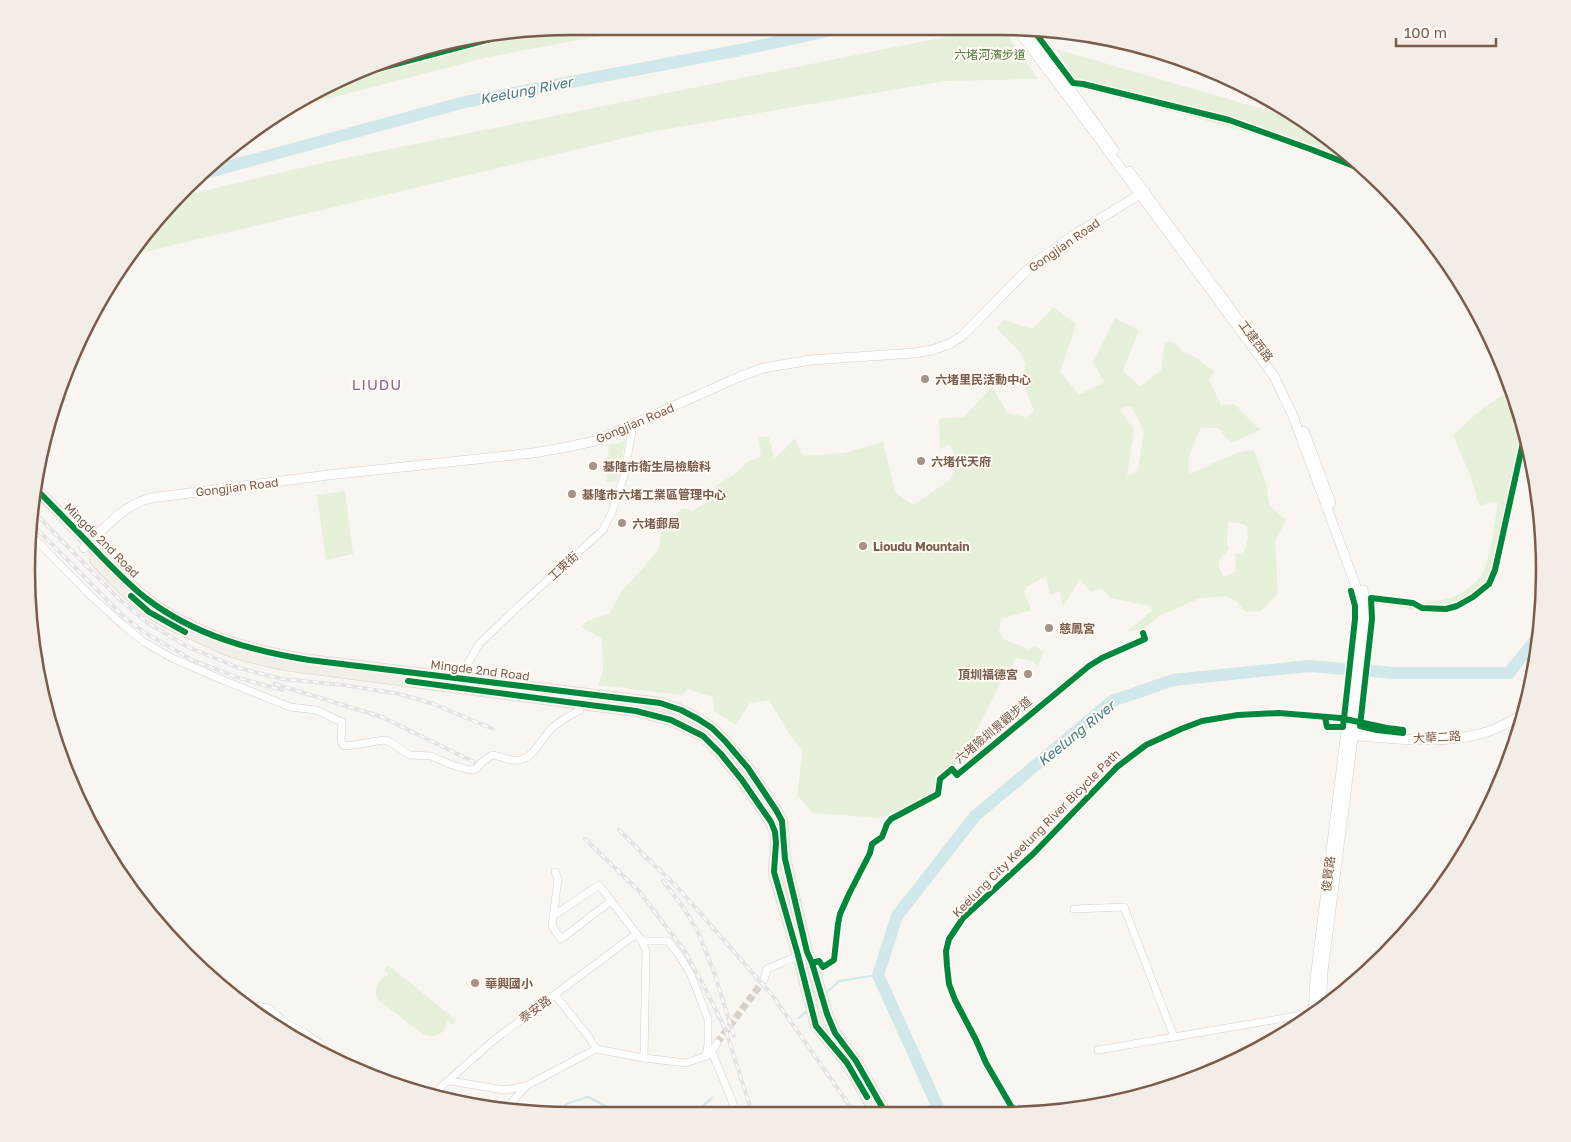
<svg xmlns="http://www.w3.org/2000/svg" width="1571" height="1142" viewBox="0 0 1571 1142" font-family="'Golos Text','Noto Sans TC',sans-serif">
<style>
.green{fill:#e7f0db;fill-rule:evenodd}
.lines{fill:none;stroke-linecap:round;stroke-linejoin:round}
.stream{stroke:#d0e8ea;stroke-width:2}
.river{stroke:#d0e8ea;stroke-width:12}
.minor-tunnel{stroke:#d9cfc7;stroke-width:7;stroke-dasharray:7 3.5;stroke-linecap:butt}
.minor-casing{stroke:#d7d1cb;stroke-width:8}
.tertiary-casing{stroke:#d7d1cb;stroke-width:10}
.primary-casing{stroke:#dad1cc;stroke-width:12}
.minor{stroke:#fefefd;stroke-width:7}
.tertiary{stroke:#fefefd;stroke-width:9}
.primary{stroke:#f3eee8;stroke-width:11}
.rail-casing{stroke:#e6e3e7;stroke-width:4}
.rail{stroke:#fffaf3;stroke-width:2;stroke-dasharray:5.5;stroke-linecap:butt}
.cycleway-casing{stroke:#fffaf3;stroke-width:9}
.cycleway{stroke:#00873e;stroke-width:6}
.poi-dot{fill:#a69286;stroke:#fffaf3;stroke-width:2}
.labels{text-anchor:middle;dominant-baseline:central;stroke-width:4;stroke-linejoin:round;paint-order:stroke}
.park-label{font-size:12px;fill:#537a41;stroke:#fffaf3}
.street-label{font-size:12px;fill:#7a5c4d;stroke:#fffaf3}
.poi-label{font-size:12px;font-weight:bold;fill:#7a5c4d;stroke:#fffaf3;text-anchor:start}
.water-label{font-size:14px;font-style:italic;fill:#437c86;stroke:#fffaf3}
.quarter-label{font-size:15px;letter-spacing:1px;fill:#846695;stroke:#fffaf3}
.rim{fill:none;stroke:#7a5c4d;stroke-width:2.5}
</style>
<rect width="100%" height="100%" fill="#f9f5f0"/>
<!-- green -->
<g class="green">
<polygon points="571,26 654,26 488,57 281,111 362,68 472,39"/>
<polygon points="999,26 1002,27 1038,79 944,81 650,132 132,255 161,212 178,197 326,162"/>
<path d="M 1056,49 L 1283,115 L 1315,128 L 1359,162 L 1375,179 C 1353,170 1330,160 1308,152 C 1233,126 1157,107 1080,88 Z"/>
<path d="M 1054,307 L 1076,325 L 1060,372 L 1079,395 L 1104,382 L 1093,362 L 1115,318 L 1139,330 L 1123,371 L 1140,387 L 1161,370 L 1165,341 L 1175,343 L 1182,351 L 1193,356 L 1214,371 L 1209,380 L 1221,405 L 1234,404 L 1260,430 L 1231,443 L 1218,428 L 1201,428 C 1195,442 1184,459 1190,474 L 1236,453 L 1254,450 L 1266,484 L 1269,505 L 1286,520 L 1275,541 L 1278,594 L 1261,611 L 1246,612 L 1236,601 L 1226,596 L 1200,598 L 1159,616 L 1142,630 L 1126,632 L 1152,611 L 1151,606 L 1110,598 L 1102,588 L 1091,592 L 1080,579 L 1063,607 L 1060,591 L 1050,595 L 1046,576 L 1027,587 L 1024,592 L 1031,610 L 1001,619 L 999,632 L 1005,640 L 1028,649 L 1036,646 L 1043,652 L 1038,666 L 1032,661 L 1016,658 L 998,688 L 974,735 L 980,748 L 943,774 L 941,795 L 880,818 L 813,813 L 797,795 L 803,750 L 791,737 L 769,700 L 750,703 L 736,725 L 714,711 L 713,697 L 688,689 L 682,695 L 598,685 L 603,672 L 602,639 L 582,627 L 587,621 L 610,613 L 621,592 L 643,568 L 659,549 L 661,533 L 682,508 L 693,511 L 713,497 L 716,486 L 736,473 L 750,460 L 761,457 L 758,437 L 769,437 L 774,458 L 784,450 L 795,438 L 800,451 L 805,456 L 845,453 L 883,442 L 896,493 L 913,505 L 950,480 C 956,468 957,455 949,444 L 940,449 L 939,419 L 962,417 L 966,415 L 992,386 L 1007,413 L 1026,417 L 1034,411 L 1021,377 L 1026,365 L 1022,354 L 996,328 L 1004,320 L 1033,329 ZM 1131,406 L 1144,431 L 1138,471 L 1127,476 L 1134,430 L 1119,409 ZM 1228,522 L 1240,523 L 1247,526 L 1248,537 L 1245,551 L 1239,554 L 1235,554 L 1236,571 L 1224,577 L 1219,568 L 1219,560 L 1229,549 L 1227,542 Z"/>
<path d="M 1511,390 L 1527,434 L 1496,578 C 1485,592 1466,608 1448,611 C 1443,612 1437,611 1432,611 C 1413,610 1393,606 1374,604 L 1372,594 C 1387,596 1402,600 1417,602 C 1443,604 1475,593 1485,567 C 1492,550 1494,522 1498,503 L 1489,502 L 1480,507 L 1470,475 L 1453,435 L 1484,407 Z"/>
<polygon points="625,441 617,481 606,482 609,445"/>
<polygon points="345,491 353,554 326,560 317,495"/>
<path d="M 388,965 L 456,1020 L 453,1025 L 447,1020 C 446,1034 436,1039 423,1034 L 377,999 C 374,988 378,978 389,975 L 384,970 Z"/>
</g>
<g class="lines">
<!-- stream -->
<g class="stream">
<polyline points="826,993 839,981 878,975"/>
<polyline points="799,1018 808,1010"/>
<polyline points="565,1114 566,1104 588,1097 621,1114"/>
<polyline points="694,1114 712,1098"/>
</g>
<!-- river -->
<g class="river">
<polyline points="205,173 465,102 740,50 851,26"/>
<polyline points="940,1112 878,975 897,916 975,816 1112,701 1173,680 1309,666 1396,673 1509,673 1540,634"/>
</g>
<!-- minor-tunnel -->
<polyline class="minor-tunnel" points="717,1043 764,980"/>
<!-- minor casing -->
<g class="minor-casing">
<g id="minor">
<path d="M 31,535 L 90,595 L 124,626 L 144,642 L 172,658 L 218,678 L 290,707 L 316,710 L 342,722 L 341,740 L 343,745 L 347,746 L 384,740 L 388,741 L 410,755 L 431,756 L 452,765 L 470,770 L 476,769 L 481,763 L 492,755 C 503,756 511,763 523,759 C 536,754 543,736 553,727 C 561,720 571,715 580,710"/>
<polyline points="462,681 467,665 479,644 520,605 603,530 612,512 624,476 633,425"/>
<polyline points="555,872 558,879 552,926 561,939 611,901"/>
<polyline points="1074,909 1124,907 1174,1037"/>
<polyline points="553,916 599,885 642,941 646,951 644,1058"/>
<polyline points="642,941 668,941 679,955 691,975 708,1019 708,1045 706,1056"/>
<polyline points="764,980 767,969 800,955"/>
<polyline points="555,995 589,1037 596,1049 644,1058 686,1063 706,1056 712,1052 717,1043"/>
<polyline points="248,1005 268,1008 287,1024 305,1033 320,1044 337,1062"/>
<polyline points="1098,1050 1314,1013"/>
<polyline points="712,1052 737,1113"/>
<polyline points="450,1081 504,1090 526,1086"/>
<polyline points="424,1095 433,1094 494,1040 636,934"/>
<polyline points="505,1110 526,1086 596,1049"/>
</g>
</g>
<!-- tertiary casing -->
<g class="tertiary-casing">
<g id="tertiary">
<polyline points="1016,28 1080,113 1274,376 1293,416 1357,589 1360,605 1360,619 1315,979 1313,1014"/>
<polyline points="1025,30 1085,109 1114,150"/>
<polyline points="1129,171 1247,331"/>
<polyline points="1304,431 1331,503"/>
<path d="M 84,548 C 105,528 123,505 151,498 L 328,475 L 533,453 L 562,448 L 595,441 L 739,377 L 763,368 L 811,360 L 914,353 L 932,350 L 949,344 L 962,336 L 1025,272 L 1040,259 L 1077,233 L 1145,191"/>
<path d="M 1349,735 C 1392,739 1451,746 1492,730 C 1503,726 1513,720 1523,714"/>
<polyline points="1321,1009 1323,971 1352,746 1367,619 1366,605 1363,590"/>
</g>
</g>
<!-- primary casing -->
<g class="primary-casing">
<g id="primary">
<path d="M 34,487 C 56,509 78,532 100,555 C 115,570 130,586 147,599 C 194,635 252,651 309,660 L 660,703 L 681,710 L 698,719 L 712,728 L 725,741 L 748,768 L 776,810 L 782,821 L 785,859 L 807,952 L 812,963 L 827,1014 L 835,1033 L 856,1061 L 885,1112"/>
<polyline points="95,560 116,582 138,603 149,612 168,623 225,649 246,656 286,665 636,711 671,720 703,736 721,754 742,780 771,822 775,832 776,843 774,872 798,955 816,1026 847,1063 875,1112"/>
</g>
</g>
<!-- minor -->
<use href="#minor" class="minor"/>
<!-- tertiary -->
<use href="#tertiary" class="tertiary"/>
<!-- primary -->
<use href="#primary" class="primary"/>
<!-- rail casing -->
<g class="rail-casing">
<g id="rail">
<polyline points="31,509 119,599 148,623 188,647 239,668 282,679 343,685 399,694 431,703 493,729"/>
<polyline points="31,523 124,617 147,634 192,660 242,679 282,690"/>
<polyline points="275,684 382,717 474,762"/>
<polyline points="619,830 642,853 646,859"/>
<polyline points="585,839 638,890 684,950 706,990 726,1031 752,1113"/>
<polyline points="642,853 678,888 772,995 854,1112"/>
<polyline points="663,881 683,907 698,932 714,972 734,1036"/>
</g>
</g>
<!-- rail -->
<use href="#rail" class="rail"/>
<!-- cycleway casing -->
<g class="cycleway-casing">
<g id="cycleway">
<polyline points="1034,31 1073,83 1083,84 1229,120 1310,149 1369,172"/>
<polyline points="343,78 509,34"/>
<path d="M 34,487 C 56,509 78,532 100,555 C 115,570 130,586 147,599 C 194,635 252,651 309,660 L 660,703 L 681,710 L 698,719 L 712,728 L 725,741 L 748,768 L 776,810 L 782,821 L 785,859 L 807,952 L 812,963 L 827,1014 L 835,1033 L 856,1061 L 885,1112"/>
<polyline points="131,596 149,612 185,632"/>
<polyline points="408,681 636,711 671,720 703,736 721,754 742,780 771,822 775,832 776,843 774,872 798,955 816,1026 847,1063 867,1097"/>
<polyline points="1325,717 1327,727 1343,727 1355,619 1355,606 1351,591"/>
<polyline points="812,963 819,961 823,967 834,960 838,924 840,914 849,894 870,853 872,844 882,837 887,824 891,819 938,794 940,779 952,769 957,775 1089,666 1102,658 1145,639 1143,633"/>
<polyline points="1016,1111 1011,1106 986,1063 976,1040 955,1000 949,984 947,966 946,951 949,939 963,918 1033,854 1117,767 1146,745 1181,729 1202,721 1238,715 1279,713 1340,718 1387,728 1403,730 1403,733 1377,730 1360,726 1372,619 1371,598 1413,603 1422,608 1446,609 1457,606 1473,597 1489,584 1495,570 1526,429"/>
</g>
</g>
<!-- cycleway -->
<use href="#cycleway" class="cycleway"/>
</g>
<!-- markers -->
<g class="poi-dot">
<circle cx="925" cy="379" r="5"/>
<circle cx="921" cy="461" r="5"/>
<circle cx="593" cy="466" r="5"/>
<circle cx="572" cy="494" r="5"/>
<circle cx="622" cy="523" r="5"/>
<circle cx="863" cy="546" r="5"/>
<circle cx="1049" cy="628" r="5"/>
<circle cx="1028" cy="674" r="5"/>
<circle cx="475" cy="983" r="5"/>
</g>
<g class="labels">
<!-- park labels -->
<g class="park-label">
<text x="990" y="54">六堵河濱步道</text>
</g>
<!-- street labels -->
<g class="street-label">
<text transform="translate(1064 245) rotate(-35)">Gongjian Road</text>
<text transform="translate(1256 341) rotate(53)">工建西路</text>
<text transform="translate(635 423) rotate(-23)">Gongjian Road</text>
<text transform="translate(237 487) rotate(-7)">Gongjian Road</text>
<text transform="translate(102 540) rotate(45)">Mingde 2nd Road</text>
<text transform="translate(563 566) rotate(-42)">工東街</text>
<text transform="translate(480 670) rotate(7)">Mingde 2nd Road</text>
<text transform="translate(993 730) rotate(-40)">六堵險圳景觀步道</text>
<text transform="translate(1437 737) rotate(-3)">大華二路</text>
<text transform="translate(1036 833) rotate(-45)">Keelung City Keelung River Bicycle Path</text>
<text transform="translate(1328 874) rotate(-83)">俊賢路</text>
<text transform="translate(535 1009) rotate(-36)">泰安路</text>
</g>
<!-- poi labels -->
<g class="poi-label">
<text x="935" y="379">六堵里民活動中心</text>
<text x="931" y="461">六堵代天府</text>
<text x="603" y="466">基隆市衛生局檢驗科</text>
<text x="582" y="494">基隆市六堵工業區管理中心</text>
<text x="632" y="523">六堵郵局</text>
<text x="873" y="546">Lioudu Mountain</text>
<text x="1059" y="628">慈鳳宮</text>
<text x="1018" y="674" text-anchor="end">頂圳福德宮</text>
<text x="485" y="983">華興國小</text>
</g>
<!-- water labels -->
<g class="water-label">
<text transform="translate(526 90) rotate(-11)">Keelung River</text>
<text transform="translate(1076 733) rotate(-39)">Keelung River</text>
</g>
<!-- quarter labels -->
<g class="quarter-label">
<text x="377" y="384">LIUDU</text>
</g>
</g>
<!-- crop -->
<path d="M0 0H1571V1142H0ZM571 35H1000A536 536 0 0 1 1536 571V571A536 536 0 0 1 1000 1107H571A536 536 0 0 1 35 571V571A536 536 0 0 1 571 35Z" fill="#f4ede6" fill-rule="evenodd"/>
<path class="rim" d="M571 35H1000A536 536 0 0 1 1536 571V571A536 536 0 0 1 1000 1107H571A536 536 0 0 1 35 571V571A536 536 0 0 1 571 35Z"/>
<!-- scale -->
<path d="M1396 38v8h100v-8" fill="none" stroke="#7a5c4d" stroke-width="2.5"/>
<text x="1404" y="38" font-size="15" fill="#7a5c4d" stroke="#fffaf3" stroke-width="4" paint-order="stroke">100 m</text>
</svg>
